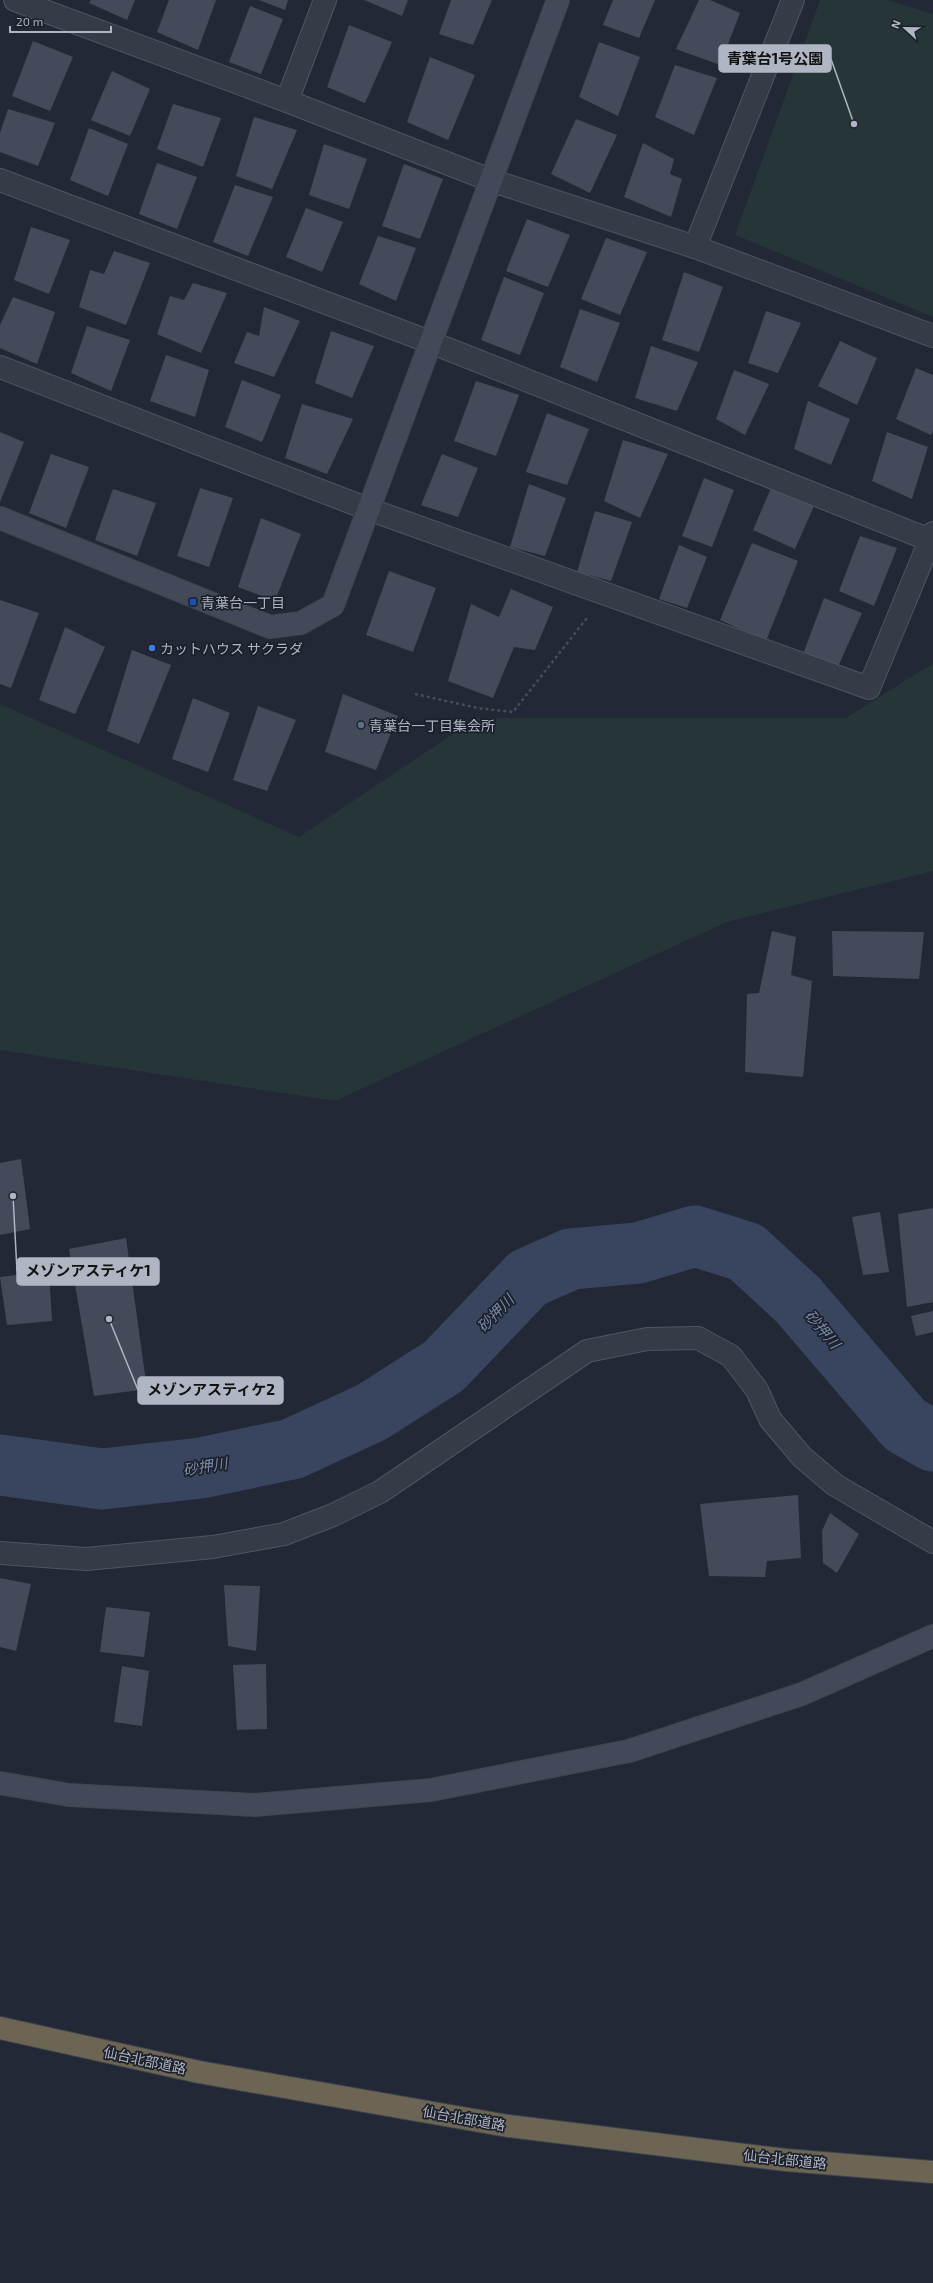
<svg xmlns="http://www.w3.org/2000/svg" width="933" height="2283" viewBox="0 0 933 2283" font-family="'Exo 2','Noto Sans JP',sans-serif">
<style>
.green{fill:#253538}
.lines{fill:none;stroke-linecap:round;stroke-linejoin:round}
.river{stroke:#39445e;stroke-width:61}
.building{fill:#434b5b}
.street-casing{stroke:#505561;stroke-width:24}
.secondary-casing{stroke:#3f4450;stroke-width:24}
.highway-casing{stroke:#3d424e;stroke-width:24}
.path{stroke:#415054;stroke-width:2.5;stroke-dasharray:3 3;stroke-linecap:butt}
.street{stroke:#353b47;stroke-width:22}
.secondary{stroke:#444959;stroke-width:22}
.highway{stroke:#6c6553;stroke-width:22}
.transit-dot{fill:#1a4fb4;stroke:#1b202b;stroke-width:1.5}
.shop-dot{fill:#3f7fe0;stroke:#1b202b;stroke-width:1.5}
.service-dot{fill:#5c6f8a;stroke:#1b202b;stroke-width:1.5}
.labels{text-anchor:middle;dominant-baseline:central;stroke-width:3.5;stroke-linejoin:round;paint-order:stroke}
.poi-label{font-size:14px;fill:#b0b5c3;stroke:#1b202b;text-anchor:start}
.street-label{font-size:14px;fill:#b0b5c3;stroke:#1b202b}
.water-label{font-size:15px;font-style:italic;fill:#7a89aa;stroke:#1b202b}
.leader{fill:none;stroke:#b0b5c3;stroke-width:1.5}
.callout-dot{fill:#b0b5c3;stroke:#1b202b;stroke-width:1.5}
.callout{fill:#b0b5c3;stroke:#b0b5c3;stroke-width:1.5}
.callout-label{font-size:15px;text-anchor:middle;font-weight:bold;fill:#111}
</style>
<rect width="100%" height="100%" fill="#222836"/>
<!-- green -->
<g class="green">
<polygon points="820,0 888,0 933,14 933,317 735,235"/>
<polygon points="933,663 933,871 727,922 335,1101 0,1050 0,704 299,837 477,718 846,718"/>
</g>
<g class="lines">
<!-- river -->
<polyline class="river" points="0,1465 102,1479 201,1468 292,1449 372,1412 444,1366 528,1278 571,1259 638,1253 695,1236 746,1252 798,1300 905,1425 933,1441"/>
</g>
<!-- building -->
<g class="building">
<polygon points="91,0 135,0 127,20 89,3"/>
<polygon points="169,0 216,0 198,50 157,32"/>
<polygon points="259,0 288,0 285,10"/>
<polygon points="364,0 408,0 402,16"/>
<polygon points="451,0 492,0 473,45 439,34"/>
<polygon points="613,0 655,0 639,38 603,25"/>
<polygon points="699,0 710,0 740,13 720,65 676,49"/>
<polygon points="250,6 283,19 261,74 229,62"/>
<polygon points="349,25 392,42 365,103 327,87"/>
<polygon points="33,41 73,57 50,111 12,96"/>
<polygon points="599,42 640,57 618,116 579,97"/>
<polygon points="430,57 475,75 448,140 407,122"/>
<polygon points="675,65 717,78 694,135 655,117"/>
<polygon points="112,71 150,89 130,136 91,120"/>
<polygon points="173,104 221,118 203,167 157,149"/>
<polygon points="8,109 55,123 38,166 0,152 0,133"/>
<polygon points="254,117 297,130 272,189 236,176"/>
<polygon points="576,119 617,135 590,193 551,174"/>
<polygon points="89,128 128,144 108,196 70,180"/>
<polygon points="643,143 674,159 670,174 682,179 671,217 624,197"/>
<polygon points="324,144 367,159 349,209 309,195"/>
<polygon points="157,163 197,177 177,229 139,214"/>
<polygon points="404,164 443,179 420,239 382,226"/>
<polygon points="235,185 273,197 248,256 213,242"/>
<polygon points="306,208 343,222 322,272 286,257"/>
<polygon points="527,219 570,235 548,287 506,271"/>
<polygon points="31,227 70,240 49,294 14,280"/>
<polygon points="378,236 416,248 396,301 359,284"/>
<polygon points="606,238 647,252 620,315 581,299"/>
<polygon points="114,251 150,263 126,325 79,307 90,270 104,274"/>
<polygon points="684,272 723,287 699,352 662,340"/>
<polygon points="504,277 544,293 520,355 481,340"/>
<polygon points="193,283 227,293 201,353 157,334 170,296 184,300"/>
<polygon points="13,297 55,312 37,364 0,348 0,325"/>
<polygon points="264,307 300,321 274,377 234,363 247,332 259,336"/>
<polygon points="580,309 620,323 597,382 560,367"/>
<polygon points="766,311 801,323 778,373 748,363"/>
<polygon points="87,326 130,340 111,391 71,373"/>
<polygon points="331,331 374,346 352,398 315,383"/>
<polygon points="840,341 877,358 857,405 818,386"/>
<polygon points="651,346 698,362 677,411 635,398"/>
<polygon points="166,355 209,370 195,417 150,401"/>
<polygon points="916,368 933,375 933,431 931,435 896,419"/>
<polygon points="734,370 769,384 745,435 716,419"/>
<polygon points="242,380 281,395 262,442 225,427"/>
<polygon points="476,381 519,395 496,456 454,441"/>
<polygon points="808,401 850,419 831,465 794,449"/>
<polygon points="302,404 353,419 327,474 285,458"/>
<polygon points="547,413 589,429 567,485 526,472"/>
<polygon points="0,432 24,442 0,502"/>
<polygon points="887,432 928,447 912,499 872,481"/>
<polygon points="623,440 668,454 640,518 604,501"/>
<polygon points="51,454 89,467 66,528 29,513"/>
<polygon points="442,454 478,468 458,517 421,505"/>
<polygon points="704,478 734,490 712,547 682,536"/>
<polygon points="529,484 566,498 545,556 510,547"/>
<polygon points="200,488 233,498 209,567 177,556"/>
<polygon points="771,488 814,506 795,549 753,530"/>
<polygon points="113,489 156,503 137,556 95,540"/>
<polygon points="595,511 632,522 611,581 577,572"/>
<polygon points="261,518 301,534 275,601 238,587"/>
<polygon points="860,536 897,548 874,606 839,591"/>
<polygon points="752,543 798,561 766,641 720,620"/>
<polygon points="679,545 707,557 687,608 659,599"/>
<polygon points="389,571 436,588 413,652 366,635"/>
<polygon points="511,589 553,607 535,650 514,647 493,698 448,681 471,604 499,617"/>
<polygon points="824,598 862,613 837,669 803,654"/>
<polygon points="0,600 39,613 11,688 0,684"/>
<polygon points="65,627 105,647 75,714 39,700"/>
<polygon points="132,650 171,665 139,744 107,731"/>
<polygon points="343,694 398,716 376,770 325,752"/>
<polygon points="193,698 230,713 208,772 172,759"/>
<polygon points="258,706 296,720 267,791 233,780"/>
<polygon points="772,931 796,937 791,975 812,981 803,1077 745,1072 747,994 759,993"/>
<polygon points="832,931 924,932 919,979 833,976"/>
<polygon points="21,1159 30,1229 0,1235 0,1163"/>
<polygon points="933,1208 933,1302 907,1307 898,1214"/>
<polygon points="880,1212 889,1272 863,1275 852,1217"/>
<polygon points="126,1238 147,1389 94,1396 69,1249"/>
<polygon points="49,1271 52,1321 7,1325 0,1277"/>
<polygon points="933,1311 933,1332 916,1336 911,1316"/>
<polygon points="798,1495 801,1558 767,1561 765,1577 709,1576 700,1504"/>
<polygon points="830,1513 859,1534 837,1573 823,1563 822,1531"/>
<polygon points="0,1578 31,1584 16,1651 0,1647"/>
<polygon points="224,1585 260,1586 256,1651 228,1646"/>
<polygon points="106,1607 150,1612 144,1657 100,1652"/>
<polygon points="266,1664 267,1729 237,1730 233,1665"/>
<polygon points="122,1666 149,1671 142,1726 114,1722"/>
</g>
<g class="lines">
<!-- street casing -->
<g class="street-casing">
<g id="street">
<polyline points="15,0 287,101 325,0"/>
<polyline points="287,101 490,180 695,247 933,336"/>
<polyline points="0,180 430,342 930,540"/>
<polyline points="695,247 793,0"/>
<polyline points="0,367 368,509 869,688 933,533"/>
<polyline points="0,1553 86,1559 213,1547 284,1534 333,1515 380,1492 587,1351 647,1339 698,1338 731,1356 757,1390 770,1419 802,1457 835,1485 933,1542"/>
</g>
</g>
<!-- secondary casing -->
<g class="secondary-casing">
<g id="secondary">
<polyline points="0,518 270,627 301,623 333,605 558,0"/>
<polyline points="0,1783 69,1795 255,1805 431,1790 629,1751 802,1694 933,1636"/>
</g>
</g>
<!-- highway casing -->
<g class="highway-casing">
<polyline id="highway" points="0,2028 199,2072 508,2126 786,2160 933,2172"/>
</g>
<!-- path -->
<polyline class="path" points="415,694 478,708 513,712 587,618"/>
<!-- street -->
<use href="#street" class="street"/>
<!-- secondary -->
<use href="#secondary" class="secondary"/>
<!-- highway -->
<use href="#highway" class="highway"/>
</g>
<!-- markers -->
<rect class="transit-dot" x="189" y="598" width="8" height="8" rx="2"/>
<circle class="shop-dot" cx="152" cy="648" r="4"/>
<circle class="service-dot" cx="361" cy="725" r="4"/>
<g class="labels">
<!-- poi labels -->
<g class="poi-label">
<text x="201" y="602">青葉台一丁目</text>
<text x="160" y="648">カットハウス サクラダ</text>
<text x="369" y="725">青葉台一丁目集会所</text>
</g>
<!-- street labels -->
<g class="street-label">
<text transform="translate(145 2060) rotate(12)">仙台北部道路</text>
<text transform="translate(464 2118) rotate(10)">仙台北部道路</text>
<text transform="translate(785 2159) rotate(6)">仙台北部道路</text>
</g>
<!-- water labels -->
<g class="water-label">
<text transform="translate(495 1313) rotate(-46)">砂押川</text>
<text transform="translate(823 1329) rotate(50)">砂押川</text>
<text transform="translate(205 1466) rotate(-9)">砂押川</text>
</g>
</g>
<!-- callouts -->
<path class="leader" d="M854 124L831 59M13 1196L17 1271M109 1319L138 1390"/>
<g class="callout-dot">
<circle cx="854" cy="124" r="4"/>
<circle cx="13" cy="1196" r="4"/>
<circle cx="109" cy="1319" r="4"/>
</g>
<g class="callout">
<rect x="719" y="45" width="112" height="27" rx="4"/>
<rect x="17" y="1258" width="142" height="27" rx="4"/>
<rect x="138" y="1377" width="145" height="27" rx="4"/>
</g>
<g class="callout-label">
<text x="775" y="64">青葉台1号公園</text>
<text x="88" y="1276">メゾンアスティケ1</text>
<text x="211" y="1395">メゾンアスティケ2</text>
</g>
<!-- north arrow -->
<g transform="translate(905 28) rotate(292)" stroke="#1b202b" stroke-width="3" paint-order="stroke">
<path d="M0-3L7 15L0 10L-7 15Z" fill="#b0b5c3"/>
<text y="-6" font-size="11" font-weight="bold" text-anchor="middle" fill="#b0b5c3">N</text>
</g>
<!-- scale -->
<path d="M10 26v6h101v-6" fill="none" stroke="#b0b5c3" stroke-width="2"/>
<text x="16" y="26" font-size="12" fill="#b0b5c3" stroke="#1b202b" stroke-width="3" paint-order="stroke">20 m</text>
</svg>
